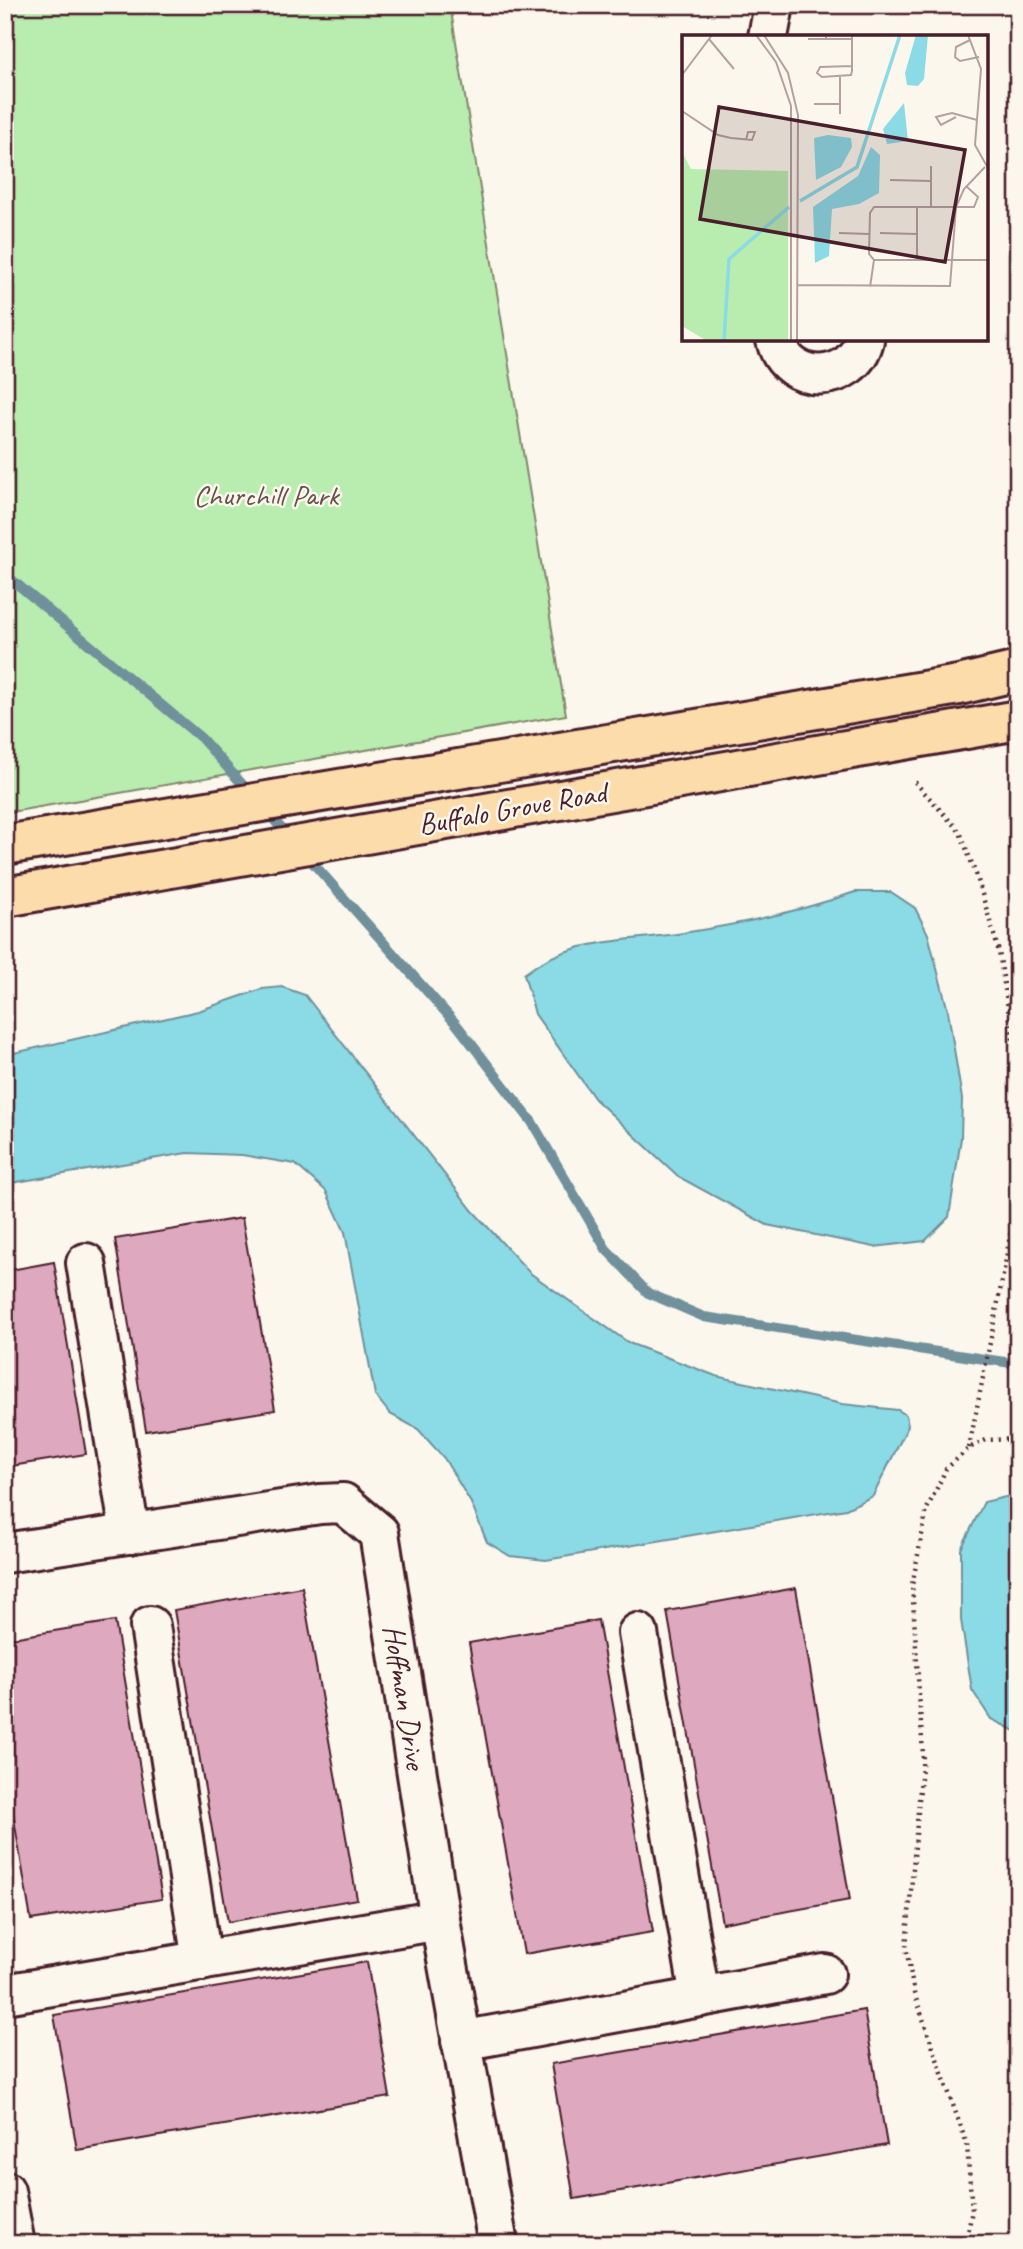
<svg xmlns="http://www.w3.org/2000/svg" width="1023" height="2249" viewBox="0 0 1023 2249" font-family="Caveat,sans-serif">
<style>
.green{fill:#b8edaf;stroke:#81866d;stroke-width:2}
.water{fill:#8adbe5;stroke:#70909b;stroke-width:2}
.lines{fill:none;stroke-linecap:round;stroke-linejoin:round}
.stream{stroke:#70909b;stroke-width:10}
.building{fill:#dea8be;stroke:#4a1f2b;stroke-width:2}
.minor-casing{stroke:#4a1f2b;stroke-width:44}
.major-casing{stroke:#4a1f2b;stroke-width:44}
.path{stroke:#4a1f2b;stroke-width:4.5;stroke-dasharray:2 5;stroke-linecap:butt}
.minor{stroke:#fbf7ec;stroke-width:38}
.major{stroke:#fddcac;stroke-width:38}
.labels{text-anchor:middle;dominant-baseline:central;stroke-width:5;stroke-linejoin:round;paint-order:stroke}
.park-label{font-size:30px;fill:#66524c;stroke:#fbf7ec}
.street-label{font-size:30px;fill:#4a1f2b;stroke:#fbf7ec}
.inset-river{fill:none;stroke:#8adbe5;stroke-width:3.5}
.inset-road{fill:none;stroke:#b4a19f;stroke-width:2}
.view{fill:#4a1f2b;fill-opacity:0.15;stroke:#4a1f2b;stroke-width:3.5}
.inset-edge{fill:none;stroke:#4a1f2b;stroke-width:3.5}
</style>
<rect width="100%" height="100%" fill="#fbf7ec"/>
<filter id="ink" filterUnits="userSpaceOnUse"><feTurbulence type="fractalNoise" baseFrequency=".0143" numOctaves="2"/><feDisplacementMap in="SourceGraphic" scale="14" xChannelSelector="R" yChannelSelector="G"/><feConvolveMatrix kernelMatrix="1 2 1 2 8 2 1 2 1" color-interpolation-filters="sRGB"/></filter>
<g filter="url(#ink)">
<!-- green -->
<polygon class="green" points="5,5 450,5 566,715 5,813"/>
<!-- water -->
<g class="water">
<path d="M 855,892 L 891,892 L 915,908 L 928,934 L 948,1011 L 962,1099 L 961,1138 L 949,1217 L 925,1241 L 874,1247 L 767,1225 L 679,1177 L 595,1099 L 535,1014 L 524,974 C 571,937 627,942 683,933 C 741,924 799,912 855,892 Z"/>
<polygon points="282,987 305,995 473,1211 530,1273 629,1343 716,1376 842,1404 898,1410 906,1415 908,1426 873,1496 846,1509 546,1560 510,1556 487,1542 471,1503 444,1458 418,1429 390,1414 375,1395 345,1232 326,1191 295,1164 242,1155 187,1153 5,1184 5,1055 198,1011 262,989"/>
<polygon points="1018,1494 1018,1731 1015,1731 991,1719 972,1690 961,1620 961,1549 984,1502"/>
</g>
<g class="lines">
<!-- stream -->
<g class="stream">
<polyline points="5,574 201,738 251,794"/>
<polyline points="264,809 291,839"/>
<polyline points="304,853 457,1025 532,1122 606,1249 648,1293 704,1317 1018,1364"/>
</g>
</g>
<!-- building -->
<g class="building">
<polygon points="242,1218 275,1410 146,1431 115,1239"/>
<polygon points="54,1262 86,1454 5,1467 5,1271"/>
<polygon points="302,1587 357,1899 228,1922 174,1610"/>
<polygon points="796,1588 850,1900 722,1923 667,1611"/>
<polygon points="598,1620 653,1932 524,1954 469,1643"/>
<polygon points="115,1621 162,1899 31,1920 5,1766 5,1639"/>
<polygon points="367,1962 390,2097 77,2150 54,2015"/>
<polygon points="864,2010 887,2145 574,2199 551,2064"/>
</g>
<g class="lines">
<!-- minor casing -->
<g class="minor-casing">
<g id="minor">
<polyline points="768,37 774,5"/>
<path d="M 776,340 C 787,387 853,385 864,340"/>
<polyline points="86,1263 130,1534"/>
<polyline points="5,1553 320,1504 343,1503 379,1533 440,1920 498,2244"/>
<polyline points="150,1626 202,1961"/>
<polyline points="638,1633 700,1997"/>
<polyline points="5,1994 440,1920"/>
<polyline points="461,2041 825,1974"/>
<polyline points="5,2191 15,2244"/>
</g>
</g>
<!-- major casing -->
<g class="major-casing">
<g id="major">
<polyline points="5,845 959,685 1018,671"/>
<polyline points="5,897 1018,720"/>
</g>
</g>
<!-- path -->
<g class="path">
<polyline points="915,782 960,832 977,877 999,952 1018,1071"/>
<path d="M 969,1448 C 986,1359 1006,1272 1018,1182"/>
<polyline points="966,2244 972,2210 967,2145 914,1993 906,1947 923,1755 912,1585 927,1509 946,1469 969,1448 986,1440 1018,1439"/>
</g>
<!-- minor -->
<use href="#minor" class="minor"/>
<!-- major -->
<use href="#major" class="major"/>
</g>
</g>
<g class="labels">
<!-- park labels -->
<g class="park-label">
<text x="266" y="495">Churchill Park</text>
</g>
<!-- street labels -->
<g class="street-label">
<text transform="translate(512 808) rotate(-10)">Buffalo Grove Road</text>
<text transform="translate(405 1697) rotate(81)">Hoffman Drive</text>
</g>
</g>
<!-- overview -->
<g transform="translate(682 35)">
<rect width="306" height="306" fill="#fbf7ec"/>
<path d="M 0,117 L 9,134 L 106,136 L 106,306 L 25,306 L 0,291 Z" fill="#b8edaf"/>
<path d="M 234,0 L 246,0 L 242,44 L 236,51 L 225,50 L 223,38 ZM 222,68 L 226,106 L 205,109 L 201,94 ZM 146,100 L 169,103 L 170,112 L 159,132 L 134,145 L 132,103 ZM 189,112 L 198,120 L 197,158 L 177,169 L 150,174 L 147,221 L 133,228 L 131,172 L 176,141 Z" fill="#8adbe5"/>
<path class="inset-river" d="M 118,166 L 175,132 L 218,0M 42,306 L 47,224 L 107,172"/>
<path class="inset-road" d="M 74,0 L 94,27 L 109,71 L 109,306M 82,0 L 106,38 L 116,80 L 115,306M 286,0 L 299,34 L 293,110 L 307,135M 27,4 L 52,34M 126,4 L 144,4 L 144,0M 144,4 L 170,4M 288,5 L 274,12 L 273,22 L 278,26 L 297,22M 170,31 L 138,32 L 135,38 L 140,42 L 169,40 L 170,36 L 170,0M 0,40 L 30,0M 158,42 L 158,79M 132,69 L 158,69M 0,76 L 36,100 L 49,103 L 70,105 L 73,97 L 66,97 L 64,105M 274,82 L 259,90 L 254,82 L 270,78 L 295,85M 249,131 L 249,172M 208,145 L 249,146M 284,151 L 296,162 L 292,172 L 192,172 L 188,178 L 187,219 L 192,225 L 307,225M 157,198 L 187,199M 198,198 L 235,199M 235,225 L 235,172M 115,250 L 268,251 L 274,172 L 282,154 L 303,132M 188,252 L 192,225"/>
<path class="view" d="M 37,72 L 283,115 L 263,227 L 18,184 Z"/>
<rect width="306" height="306" class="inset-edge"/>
</g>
<!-- margin -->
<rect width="1023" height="2249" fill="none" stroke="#fbf7ec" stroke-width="28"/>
<rect x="14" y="14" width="995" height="2221" fill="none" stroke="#4a1f2b" stroke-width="2.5" filter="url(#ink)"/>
</svg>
